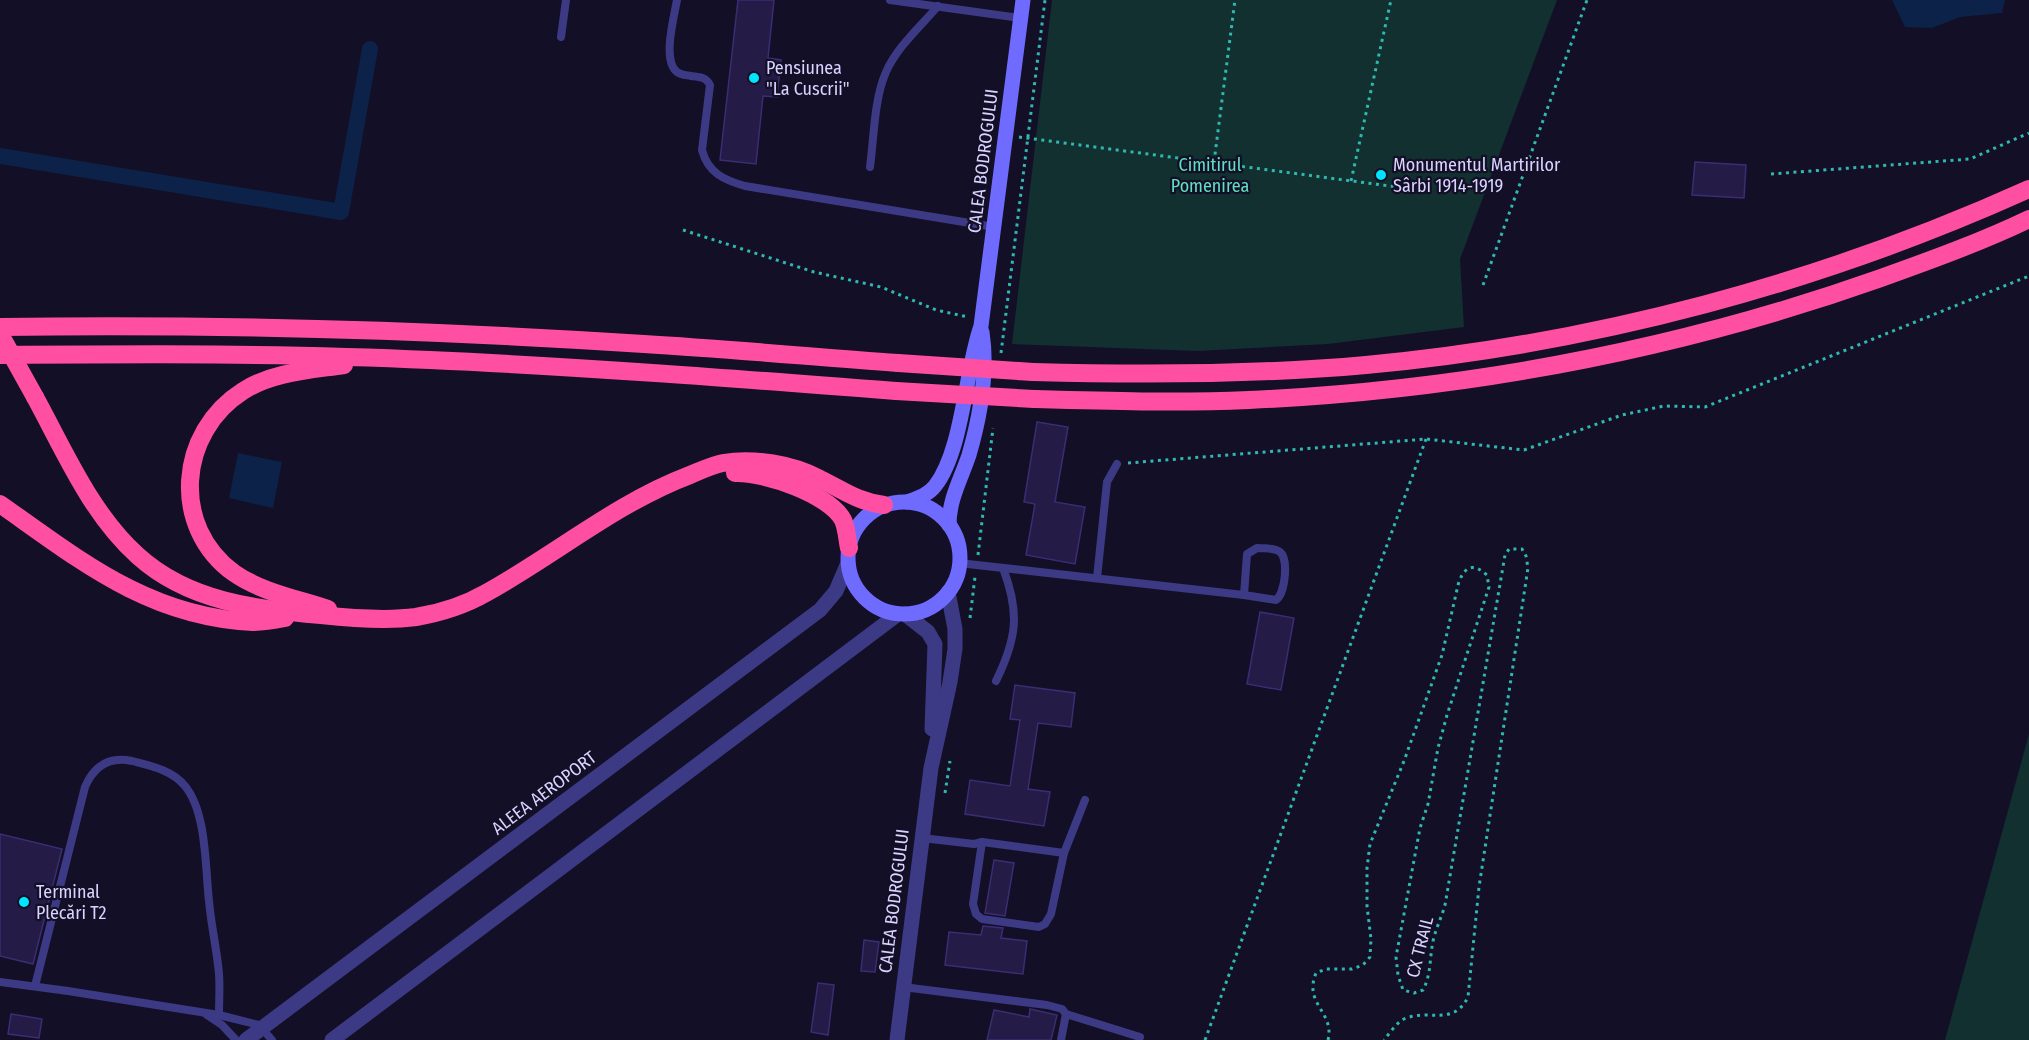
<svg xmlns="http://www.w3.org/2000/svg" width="2029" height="1040" viewBox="0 0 2029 1040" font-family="'Fira Sans Condensed',sans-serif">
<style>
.green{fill:#12302f}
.water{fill:#0c2248}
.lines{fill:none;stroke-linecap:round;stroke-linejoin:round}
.canal{stroke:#0c2248;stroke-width:16}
.building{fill:#241b47;stroke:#3b2d73;stroke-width:1.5}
.path{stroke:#2fb8b0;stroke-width:3;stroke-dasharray:3 4.5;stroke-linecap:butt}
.service{stroke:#3d3a85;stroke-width:8}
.minor{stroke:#3d3a85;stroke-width:15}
.tertiary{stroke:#3d3a85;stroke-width:15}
.secondary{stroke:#6f6bff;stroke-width:15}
.motorway{stroke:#ff4fa3;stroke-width:18}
.motorway-bridge{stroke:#ff4fa3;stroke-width:18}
.poi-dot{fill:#00e5ff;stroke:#130f26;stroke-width:2}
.labels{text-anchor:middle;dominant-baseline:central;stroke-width:4.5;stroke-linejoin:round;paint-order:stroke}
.poi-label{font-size:18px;fill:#d9d4ff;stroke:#130f26;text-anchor:start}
.street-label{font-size:18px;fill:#d9d4ff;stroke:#130f26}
.park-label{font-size:18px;fill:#5fe0c0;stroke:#130f26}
</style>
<rect width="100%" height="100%" fill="#130f26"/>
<!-- green -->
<g class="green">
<polygon points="1052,0 1557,0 1460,259 1464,327 1328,344 1198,351 1012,344"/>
<polygon points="2029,734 2029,1040 1945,1040"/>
</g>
<!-- water -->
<g class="water">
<polygon points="1892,0 2005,0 2002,13 1960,17 1932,28 1905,27"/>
<polygon points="238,453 282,462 273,508 229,498"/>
</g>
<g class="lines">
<!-- canal -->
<polyline class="canal" points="0,156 341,212 370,49"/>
</g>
<!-- building -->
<g class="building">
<polygon points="738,0 774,0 768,58 781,60 777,97 763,96 756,164 720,160"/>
<polygon points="1695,162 1746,165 1744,198 1692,195"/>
<polygon points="1037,422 1068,427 1055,502 1085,507 1075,564 1026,555 1035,504 1024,502"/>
<polygon points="1260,612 1294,618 1281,690 1247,684"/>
<polygon points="1015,685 1075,693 1071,727 1038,723 1028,789 1050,792 1044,826 965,814 970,780 1010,786 1020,720 1010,719"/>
<polygon points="0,834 62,849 33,964 0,956"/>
<polygon points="994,860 1014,863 1005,916 985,913"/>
<polygon points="983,926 1003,928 1001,938 1027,941 1023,974 945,965 949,932 981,935"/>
<polygon points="864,940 879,942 875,972 861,971"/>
<polygon points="818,983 834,985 828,1035 811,1032"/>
<polygon points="1030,1009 1057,1015 1051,1040 987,1040 994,1010 1029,1017"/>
<polygon points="11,1014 42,1019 39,1038 8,1034"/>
</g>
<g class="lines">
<!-- path -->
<g class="path">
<polyline points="1019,137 1405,188"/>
<polyline points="1214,162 1235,0"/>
<polyline points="1771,174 1970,159 2029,133"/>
<polyline points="1351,181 1391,0"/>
<polyline points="683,230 814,272 881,287 936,310 968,317"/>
<polyline points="1483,285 1587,0"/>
<polyline points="1001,353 1045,0"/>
<polyline points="1128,463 1426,439 1524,450 1622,415 1664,406 1705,407 2029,276"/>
<polyline points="978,555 993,428"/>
<polyline points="970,618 975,577"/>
<polyline points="945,793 950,761"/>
<polyline points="1205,1040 1426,439"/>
<path d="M 1328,1040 C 1335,1012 1303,1004 1316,973 L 1326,969 L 1352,969 L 1363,965 L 1370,957 L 1371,939 L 1367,906 L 1367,868 L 1370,844 L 1404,761 L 1442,655 L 1459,581 C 1466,566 1473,563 1487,575 L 1489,587 L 1447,715 L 1438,748 L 1428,804 L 1420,828 L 1396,957 L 1398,975 L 1403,990 L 1414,993 L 1423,990 C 1432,973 1429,956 1434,937 C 1437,926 1442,916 1445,905 L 1505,555 L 1509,549 L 1522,549 L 1526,556 L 1528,568 L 1479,887 L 1468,997 C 1453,1027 1429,1008 1404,1019 C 1396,1023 1390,1033 1384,1040"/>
</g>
<!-- service -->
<g class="service">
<path d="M 677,0 C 674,17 662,61 677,72 C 681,75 686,75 691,76 C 700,77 706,77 710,85 L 702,150 C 708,173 724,180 745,186 L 994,227"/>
<polyline points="890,0 1020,18"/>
<polyline points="561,37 566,0"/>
<path d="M 870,167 C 874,138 874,99 886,72 C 897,47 920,27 938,6"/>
<path d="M 1257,548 C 1264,549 1274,547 1280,552 C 1289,559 1285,594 1276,600 L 1244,595 L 1247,554 Z"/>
<polyline points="959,563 1244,595"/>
<polyline points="1097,578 1107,482 1117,464"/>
<path d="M 996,681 C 1017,638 1020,613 1003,568"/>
<polyline points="922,838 974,844 982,842 1064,853"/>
<polyline points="982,842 973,904 976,914 982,919 1039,927 1045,924 1051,914 1064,853 1085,800"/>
<polyline points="0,982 68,991 219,1015"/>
<path d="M 35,986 L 85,787 C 94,766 109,756 132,761 C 151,766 172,770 185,786 C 207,813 205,867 209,901 C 211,925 217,950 219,974 C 220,987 219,1002 219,1015 L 259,1025 L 272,1040"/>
<polyline points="903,987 1047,1005 1062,1009 1066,1014 1140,1037"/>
<polyline points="207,1015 222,1025 236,1040"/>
<polyline points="1061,1040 1066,1014"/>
</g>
<!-- minor -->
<g class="minor">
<polyline points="246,1040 820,610 836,591 848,563"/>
<polyline points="332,1040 898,614"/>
</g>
<!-- tertiary -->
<g class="tertiary">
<polyline points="905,614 928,632 935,644 932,729"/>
<polyline points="897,1040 931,768 950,682 955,649 955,629 948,592"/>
</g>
<!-- secondary -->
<g class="secondary">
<circle cx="904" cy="558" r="56"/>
<path d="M 907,502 C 918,498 928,495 935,486 C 963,450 965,371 981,326 L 1023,0"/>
<path d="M 949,525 C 949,499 961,479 969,455 C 980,417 988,371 982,332"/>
</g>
<!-- motorway -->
<g class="motorway">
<path d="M 0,327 C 215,324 430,330 644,344 C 729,349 814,357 898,363"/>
<path d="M 0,355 C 143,354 287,353 430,360 C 586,367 741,379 896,391"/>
<path d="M 1033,372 C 1144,375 1255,375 1366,365 C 1594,344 1821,283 2029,189"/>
<path d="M 35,397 C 65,452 91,514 138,556 C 189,602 256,609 321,615 C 349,618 387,621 416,617 C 440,613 465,605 486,593 C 555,555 616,503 690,475 C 700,471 712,465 723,463 C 754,458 792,464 820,479 C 845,491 856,501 884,505"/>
<path d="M 1034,399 C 1106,401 1177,403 1249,400 C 1465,390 1678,350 1881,278 C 1931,260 1981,242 2029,219"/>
<path d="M 735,473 C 764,472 829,494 843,520 C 847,529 847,539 849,548"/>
<path d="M 0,504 C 81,561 149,617 253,622 C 263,622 275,620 285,618"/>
<path d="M 328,609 C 298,599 261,592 234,573 C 170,527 178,432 243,391 C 272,372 311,370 344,365"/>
</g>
<!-- motorway-bridge -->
<g class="motorway-bridge">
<polyline points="0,334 35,397"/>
<polyline points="898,363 1033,372"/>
<polyline points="896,391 1034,399"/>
</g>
</g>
<!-- markers -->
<g class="poi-dot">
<circle cx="754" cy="78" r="6"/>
<circle cx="1381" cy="175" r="6"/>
<circle cx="24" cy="902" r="6"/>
</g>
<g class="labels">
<!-- poi labels -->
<g class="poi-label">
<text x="766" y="68">Pensiunea<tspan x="766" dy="21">"La Cuscrii"</tspan></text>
<text x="1393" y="165">Monumentul Martirilor<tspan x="1393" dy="21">Sârbi 1914-1919</tspan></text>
<text x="36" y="892">Terminal<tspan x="36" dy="21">Plecări T2</tspan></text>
</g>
<!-- street labels -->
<g class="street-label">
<text transform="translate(983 161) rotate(-83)">CALEA BODROGULUI</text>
<text transform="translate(544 793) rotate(-37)">ALEEA AEROPORT</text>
<text transform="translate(894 901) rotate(-83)">CALEA BODROGULUI</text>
<text transform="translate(1420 947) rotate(-76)">CX TRAIL</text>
</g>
<!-- park labels -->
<g class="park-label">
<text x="1210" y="165">Cimitirul<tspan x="1210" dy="21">Pomenirea</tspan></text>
</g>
</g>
</svg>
